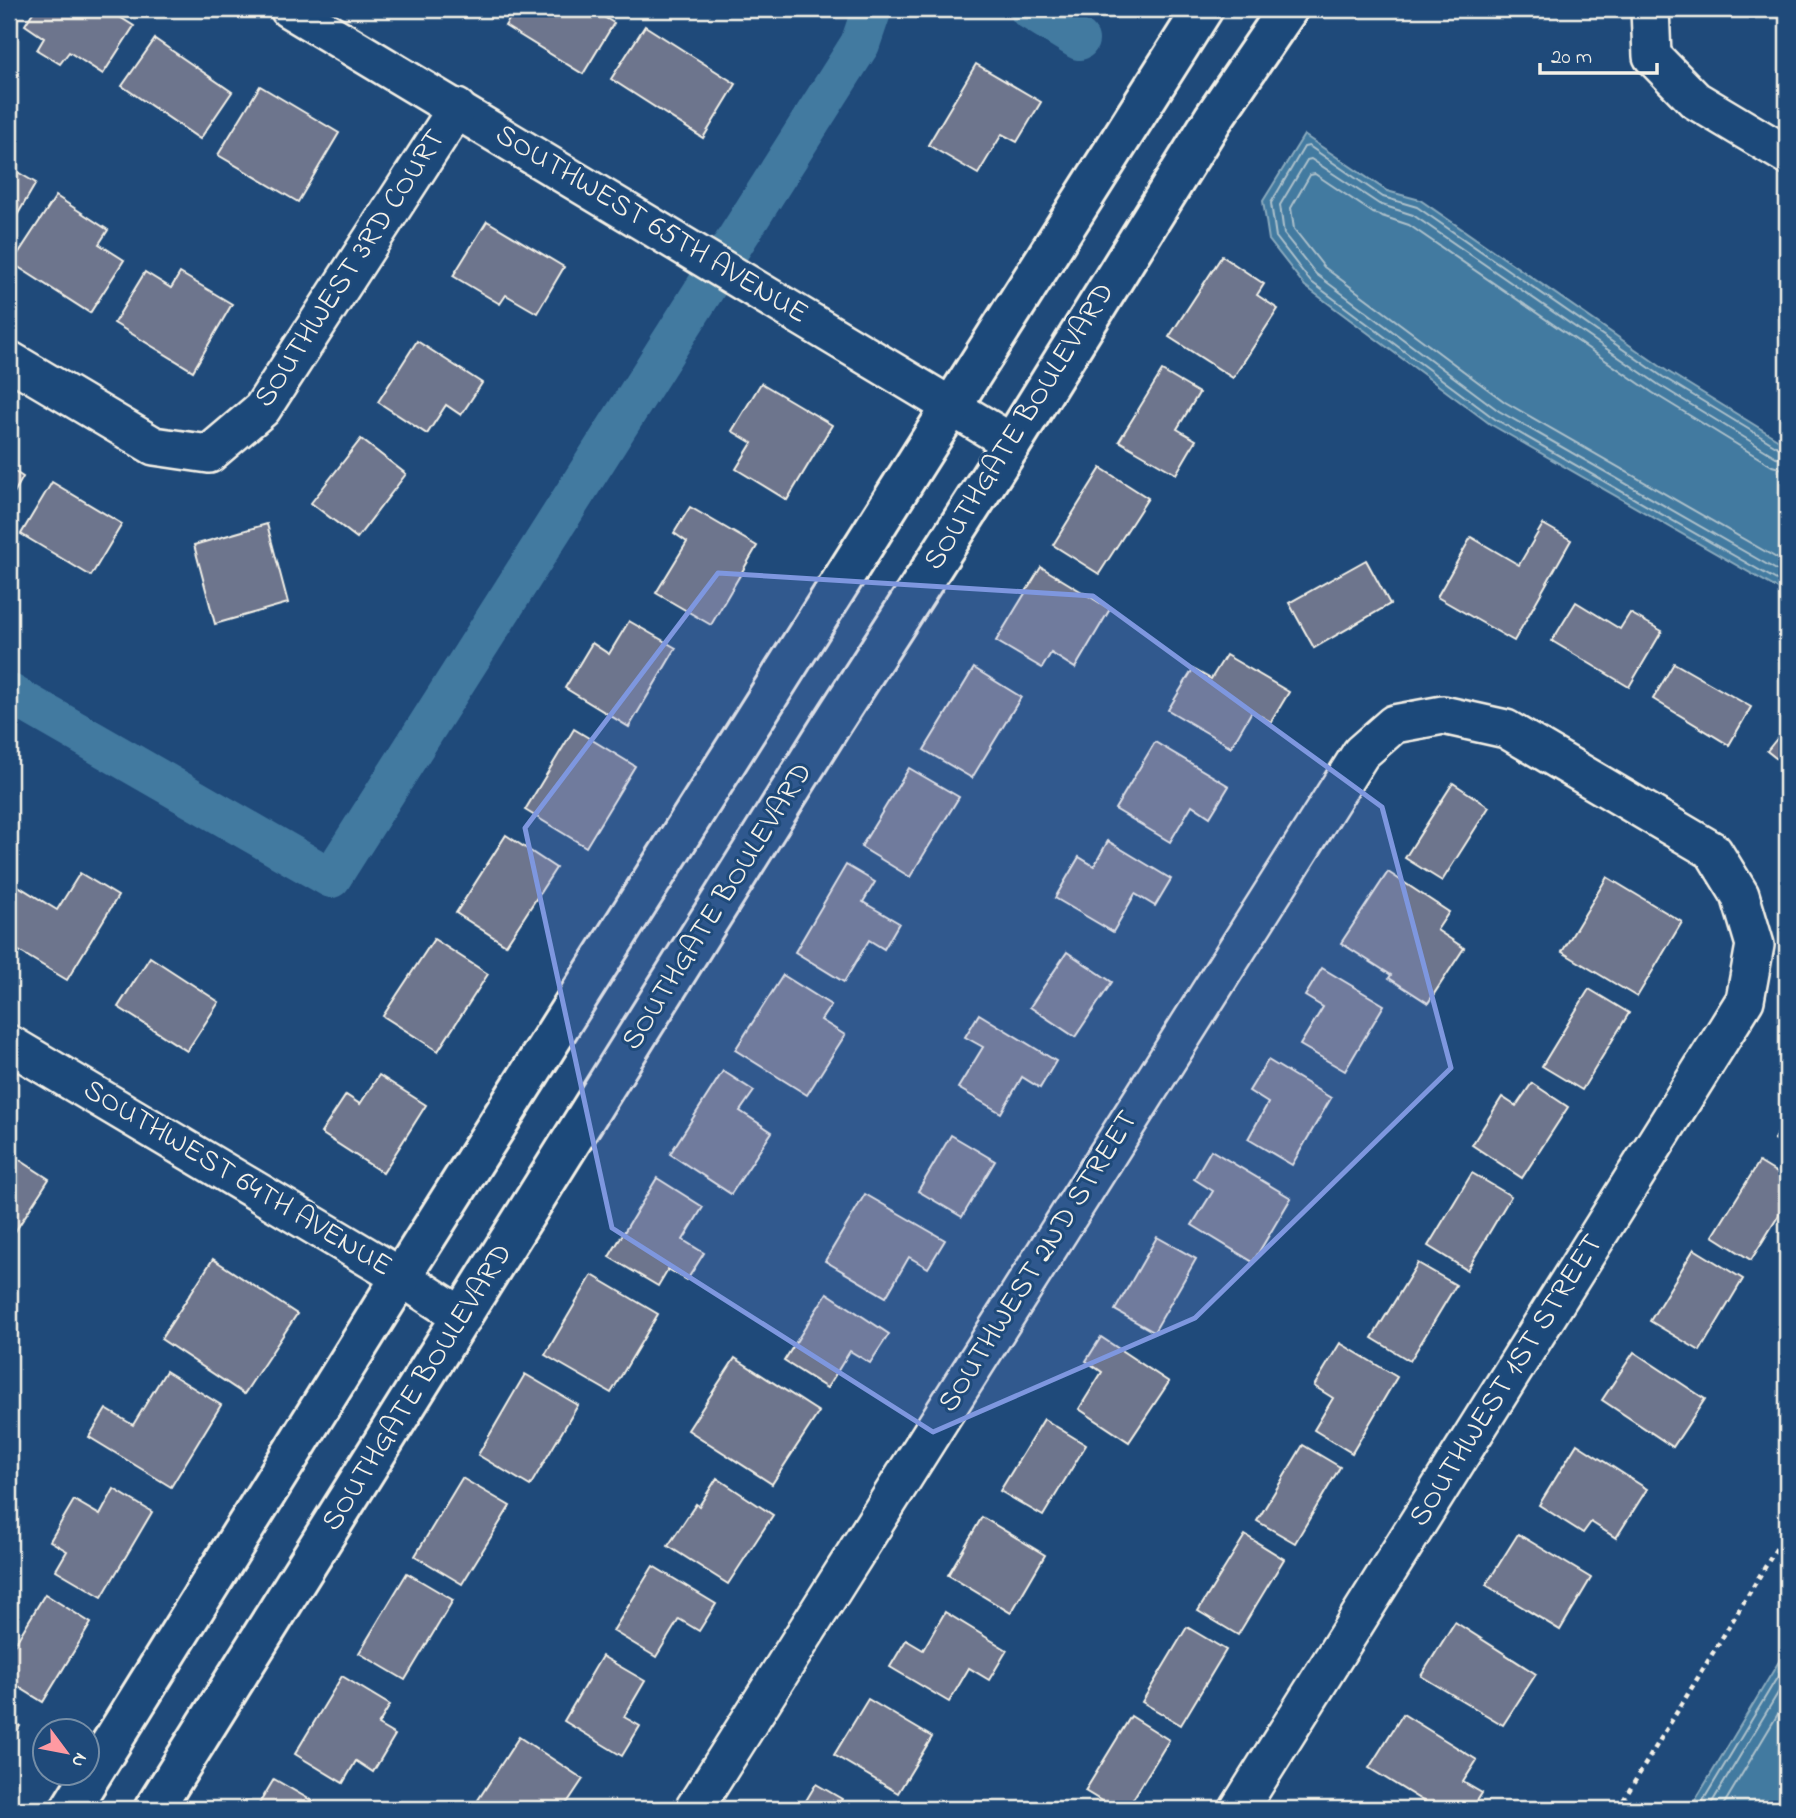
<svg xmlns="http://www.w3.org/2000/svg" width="1796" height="1818" viewBox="0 0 1796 1818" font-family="'Indie Flower',sans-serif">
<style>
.water{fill:#437aa0;stroke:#8aaabd;stroke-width:2}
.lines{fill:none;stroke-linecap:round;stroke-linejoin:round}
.shore{stroke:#adc1cb;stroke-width:2}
.canal{stroke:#437aa0;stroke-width:40}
.building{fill:#6d758d;stroke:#f4f1e8;stroke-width:2}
.minor-casing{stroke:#f4f1e8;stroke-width:42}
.secondary-casing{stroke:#f4f1e8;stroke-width:44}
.path{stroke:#f4f1e8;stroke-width:4.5;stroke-dasharray:5 5;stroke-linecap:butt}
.minor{stroke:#1f4a7a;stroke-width:37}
.secondary{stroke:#1f4a7a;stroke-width:38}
.marked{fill:#7e97df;fill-opacity:0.2;stroke:#7e97df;stroke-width:5;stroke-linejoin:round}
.labels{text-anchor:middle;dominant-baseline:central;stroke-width:6;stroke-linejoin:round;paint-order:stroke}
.street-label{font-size:30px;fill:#f4f1e8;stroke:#1f4a7a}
</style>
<rect width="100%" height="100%" fill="#1f4a7a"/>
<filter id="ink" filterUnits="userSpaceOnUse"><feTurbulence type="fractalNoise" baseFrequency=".0143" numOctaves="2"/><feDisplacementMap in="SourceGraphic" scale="14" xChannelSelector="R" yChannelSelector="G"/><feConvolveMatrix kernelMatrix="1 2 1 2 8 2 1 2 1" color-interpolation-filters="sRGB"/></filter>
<g filter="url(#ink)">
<!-- water -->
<g class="water">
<polygon points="1304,135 1387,191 1420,200 1667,371 1787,445 1787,594 1490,424 1305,286 1269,240 1263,201"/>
<polygon points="1787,1648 1787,1809 1690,1809"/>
</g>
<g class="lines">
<!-- shore -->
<g class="shore">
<polyline points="1787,450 1781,449 1663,377 1417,207 1383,197 1309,146 1304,147 1271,203 1276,237 1310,281 1495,419 1787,586"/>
<polyline points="1787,459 1776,457 1659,385 1413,215 1379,204 1311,159 1307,160 1280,205 1284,234 1316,274 1499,411 1787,576"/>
<polyline points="1787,470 1772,466 1653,393 1409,225 1373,213 1315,174 1310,175 1291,208 1294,229 1324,267 1505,402 1787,564"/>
<polyline points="1698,1809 1787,1661"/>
<polyline points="1708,1809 1787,1678"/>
<polyline points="1721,1809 1787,1699"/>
</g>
<!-- canal -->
<g class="canal">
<polyline points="1029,9 1079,40"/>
<polyline points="9,693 331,878 860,44 872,9"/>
</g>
</g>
<!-- building -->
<g class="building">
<polygon points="35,9 107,9 134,26 103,74 69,52 60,64 37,50 44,38 25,25"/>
<polygon points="516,9 590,9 614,23 583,74 505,26"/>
<polygon points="645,26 736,84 703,138 611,79"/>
<polygon points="155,39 232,92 200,139 122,86"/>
<polygon points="976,64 1041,102 1017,142 1002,134 978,174 928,145"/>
<polygon points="260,86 339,133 298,202 218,155"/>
<polygon points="9,167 36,183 9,229"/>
<polygon points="56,196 108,230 99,244 124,260 90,313 12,263"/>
<polygon points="487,221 564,267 537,313 506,295 500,304 453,276"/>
<polygon points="1222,256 1264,284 1257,295 1278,309 1233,378 1169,337"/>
<polygon points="145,272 171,288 180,273 232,304 193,371 114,323"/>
<polygon points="417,341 482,383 461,415 446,405 427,434 378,402"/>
<polygon points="1162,371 1199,393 1177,429 1196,440 1176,474 1119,441"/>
<polygon points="761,383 832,425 787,500 736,469 752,443 732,431"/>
<polygon points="361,439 406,474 357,538 311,503"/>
<polygon points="9,468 23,477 9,502"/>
<polygon points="1101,468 1148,498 1099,574 1053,545"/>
<polygon points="52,482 122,524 91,576 21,534"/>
<polygon points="690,507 757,546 711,625 656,593 687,542 674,533"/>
<polygon points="267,524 288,603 215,624 194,545"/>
<polygon points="1543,524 1571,540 1514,641 1437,597 1471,537 1519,565"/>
<polygon points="1366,560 1390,604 1314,648 1289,603"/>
<polygon points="1041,567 1110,609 1075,668 1051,653 1042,668 996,641"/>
<polygon points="1576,602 1620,629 1630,613 1662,631 1629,687 1552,641"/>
<polygon points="629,621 676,648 629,727 565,688 592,643 609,654"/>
<polygon points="1226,655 1289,692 1271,722 1252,711 1231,747 1168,710 1193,669 1211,679"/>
<polygon points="1674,663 1751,707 1729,745 1653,699"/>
<polygon points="974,668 1021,697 972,778 924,750"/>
<polygon points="1787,726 1787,767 1767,751"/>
<polygon points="574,729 635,766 586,847 525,810"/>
<polygon points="1155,742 1229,786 1210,817 1192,805 1170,842 1115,809"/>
<polygon points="909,768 959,797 910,877 861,847"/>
<polygon points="1453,783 1489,807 1442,881 1405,858"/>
<polygon points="506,835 556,868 506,945 456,913"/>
<polygon points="1108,841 1171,879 1155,906 1135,894 1113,932 1055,898 1079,857 1094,866"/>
<polygon points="846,865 875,882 863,902 899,923 884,949 869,940 844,982 795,952"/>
<polygon points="1388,872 1449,912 1437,930 1464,948 1428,1003 1389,978 1391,975 1341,943"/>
<polygon points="80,873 118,896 67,980 9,945 9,901 18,886 57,910"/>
<polygon points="1607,877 1682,922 1637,997 1562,952"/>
<polygon points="434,939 488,974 438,1051 383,1016"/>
<polygon points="1067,952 1112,982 1075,1037 1030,1007"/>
<polygon points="150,957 219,1002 187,1051 118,1007"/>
<polygon points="1322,968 1384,1005 1345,1071 1300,1045 1323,1007 1305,996"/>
<polygon points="783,975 831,1005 821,1020 845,1035 807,1095 735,1050"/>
<polygon points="1589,989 1629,1013 1582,1090 1542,1066"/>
<polygon points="979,1014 1056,1061 1040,1088 1022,1077 1001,1113 958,1088 983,1047 965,1037"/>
<polygon points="1268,1060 1331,1098 1292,1165 1248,1139 1268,1103 1249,1091"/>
<polygon points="723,1071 754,1091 740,1111 772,1132 731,1194 670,1154"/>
<polygon points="379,1075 426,1105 383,1173 321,1133 346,1095 360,1104"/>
<polygon points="1532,1083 1568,1107 1522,1178 1472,1145 1502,1097 1516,1106"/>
<polygon points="1787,1119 1787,1147 1774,1139"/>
<polygon points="951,1135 995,1161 962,1217 918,1191"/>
<polygon points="1211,1150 1291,1198 1253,1262 1192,1225 1213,1191 1194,1179"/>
<polygon points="9,1153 49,1179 9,1241"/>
<polygon points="1759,1162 1787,1179 1787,1202 1751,1260 1713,1236"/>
<polygon points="1472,1173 1511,1196 1467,1270 1428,1246"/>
<polygon points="657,1178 703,1207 683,1240 704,1253 687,1280 668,1269 658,1286 609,1257"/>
<polygon points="865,1194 945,1240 928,1268 909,1257 886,1297 825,1261"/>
<polygon points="1157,1237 1196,1259 1154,1332 1115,1310"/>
<polygon points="1694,1249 1743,1279 1700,1351 1650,1321"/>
<polygon points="213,1259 297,1314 244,1394 161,1339"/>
<polygon points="1418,1263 1456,1285 1410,1361 1372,1338"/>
<polygon points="592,1275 658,1314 611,1393 545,1355"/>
<polygon points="827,1293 889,1334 870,1363 850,1351 827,1388 784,1361"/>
<polygon points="1101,1337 1169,1382 1129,1442 1079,1409 1102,1372 1086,1361"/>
<polygon points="1340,1343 1397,1377 1352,1453 1314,1430 1333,1398 1314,1386"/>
<polygon points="1634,1352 1705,1399 1673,1447 1602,1400"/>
<polygon points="735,1358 819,1412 772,1484 688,1430"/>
<polygon points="166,1371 221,1405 171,1487 89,1437 106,1409 133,1425"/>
<polygon points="525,1374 578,1405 530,1486 478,1455"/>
<polygon points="1044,1419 1086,1445 1043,1516 1000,1491"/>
<polygon points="1577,1444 1647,1489 1616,1538 1591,1522 1583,1533 1539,1505"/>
<polygon points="1303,1445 1340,1467 1295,1543 1257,1521"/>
<polygon points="462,1478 510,1506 462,1584 415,1556"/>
<polygon points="717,1478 773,1515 728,1584 668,1546 696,1504 699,1506"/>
<polygon points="114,1489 152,1512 102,1597 56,1570 67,1551 50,1541 74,1500 100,1515"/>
<polygon points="982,1517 1045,1555 1011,1613 948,1575"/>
<polygon points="1518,1534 1591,1578 1560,1630 1486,1585"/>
<polygon points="1245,1535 1284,1559 1238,1635 1198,1611"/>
<polygon points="653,1566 716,1604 699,1631 679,1619 656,1657 613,1631"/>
<polygon points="407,1573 453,1600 405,1680 359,1653"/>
<polygon points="45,1594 91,1623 43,1702 9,1681 9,1654"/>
<polygon points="945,1612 1007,1650 989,1680 969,1668 949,1702 890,1667 906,1640 923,1650"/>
<polygon points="1455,1622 1536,1674 1503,1725 1421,1676"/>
<polygon points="1187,1627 1226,1650 1181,1725 1142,1702"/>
<polygon points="602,1656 645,1681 624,1717 640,1726 622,1756 564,1721"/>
<polygon points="342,1676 390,1705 378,1725 395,1735 373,1772 356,1761 343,1783 295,1754"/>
<polygon points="868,1699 932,1737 898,1793 834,1755"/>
<polygon points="1403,1714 1477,1760 1463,1782 1482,1793 1472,1809 1436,1809 1369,1768"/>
<polygon points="1131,1716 1169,1740 1127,1809 1115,1809 1085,1791"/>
<polygon points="9,1719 20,1726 9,1743"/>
<polygon points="519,1737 583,1779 563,1809 492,1809 478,1800"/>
<polygon points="274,1779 326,1809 256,1809"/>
<polygon points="816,1784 842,1799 835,1809 801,1809"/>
</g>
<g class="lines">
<!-- minor casing -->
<g class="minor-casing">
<g id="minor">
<polyline points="289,9 1012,443"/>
<polyline points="1650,9 1652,56 1695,100 1787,155"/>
<polyline points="9,360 154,446 209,454 262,409 457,108"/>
<polyline points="9,1044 401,1277 463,1317"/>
<polyline points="694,1809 1361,753 1394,724 1443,715 1506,729 1713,851 1740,895 1755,945 1745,1000 1239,1809"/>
</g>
</g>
<!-- secondary casing -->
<g class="secondary-casing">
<g id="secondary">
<polyline points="70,1809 401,1277 1203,9"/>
<polyline points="154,1809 831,725 1012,443 1213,119 1288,9"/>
</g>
</g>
<!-- path -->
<polyline class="path" points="1618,1809 1787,1531"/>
<!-- minor -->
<use href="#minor" class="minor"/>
<!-- secondary -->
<use href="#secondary" class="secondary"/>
</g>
</g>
<!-- marked area -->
<path class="marked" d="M 718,573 L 1093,596 L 1382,807 L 1451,1068 L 1195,1318 L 933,1432 L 612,1228 L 525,828 Z"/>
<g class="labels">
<!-- street labels -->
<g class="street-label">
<text transform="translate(651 225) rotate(31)">SOUTHWEST 65TH AVENUE</text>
<text transform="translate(351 269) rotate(-57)">SOUTHWEST 3RD COURT</text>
<text transform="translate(1020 427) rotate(-58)">SOUTHGATE BOULEVARD</text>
<text transform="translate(718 907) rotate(-58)">SOUTHGATE BOULEVARD</text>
<text transform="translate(237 1179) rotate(31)">SOUTHWEST 64TH AVENUE</text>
<text transform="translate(1039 1262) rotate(-58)">SOUTHWEST 2ND STREET</text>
<text transform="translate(1507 1381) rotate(-58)">SOUTHWEST 1ST STREET</text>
<text transform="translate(418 1388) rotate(-58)">SOUTHGATE BOULEVARD</text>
</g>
</g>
<!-- margin -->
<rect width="1796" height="1818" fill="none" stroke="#1f4a7a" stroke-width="35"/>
<rect x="18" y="18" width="1761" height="1783" fill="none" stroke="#f4f1e8" stroke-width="2.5" filter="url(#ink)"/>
<!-- north arrow -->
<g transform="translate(66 1752) rotate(122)"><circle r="33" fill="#1f4a7a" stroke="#748da6" stroke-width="2"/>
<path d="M0-5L12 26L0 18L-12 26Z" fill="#ff9aa2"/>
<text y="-10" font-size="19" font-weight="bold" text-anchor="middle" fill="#f4f1e8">N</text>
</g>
<!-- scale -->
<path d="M1540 63v10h117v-10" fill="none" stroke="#f4f1e8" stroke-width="3.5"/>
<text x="1551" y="63" font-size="21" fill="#f4f1e8" stroke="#1f4a7a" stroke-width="5" paint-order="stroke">20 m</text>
</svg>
